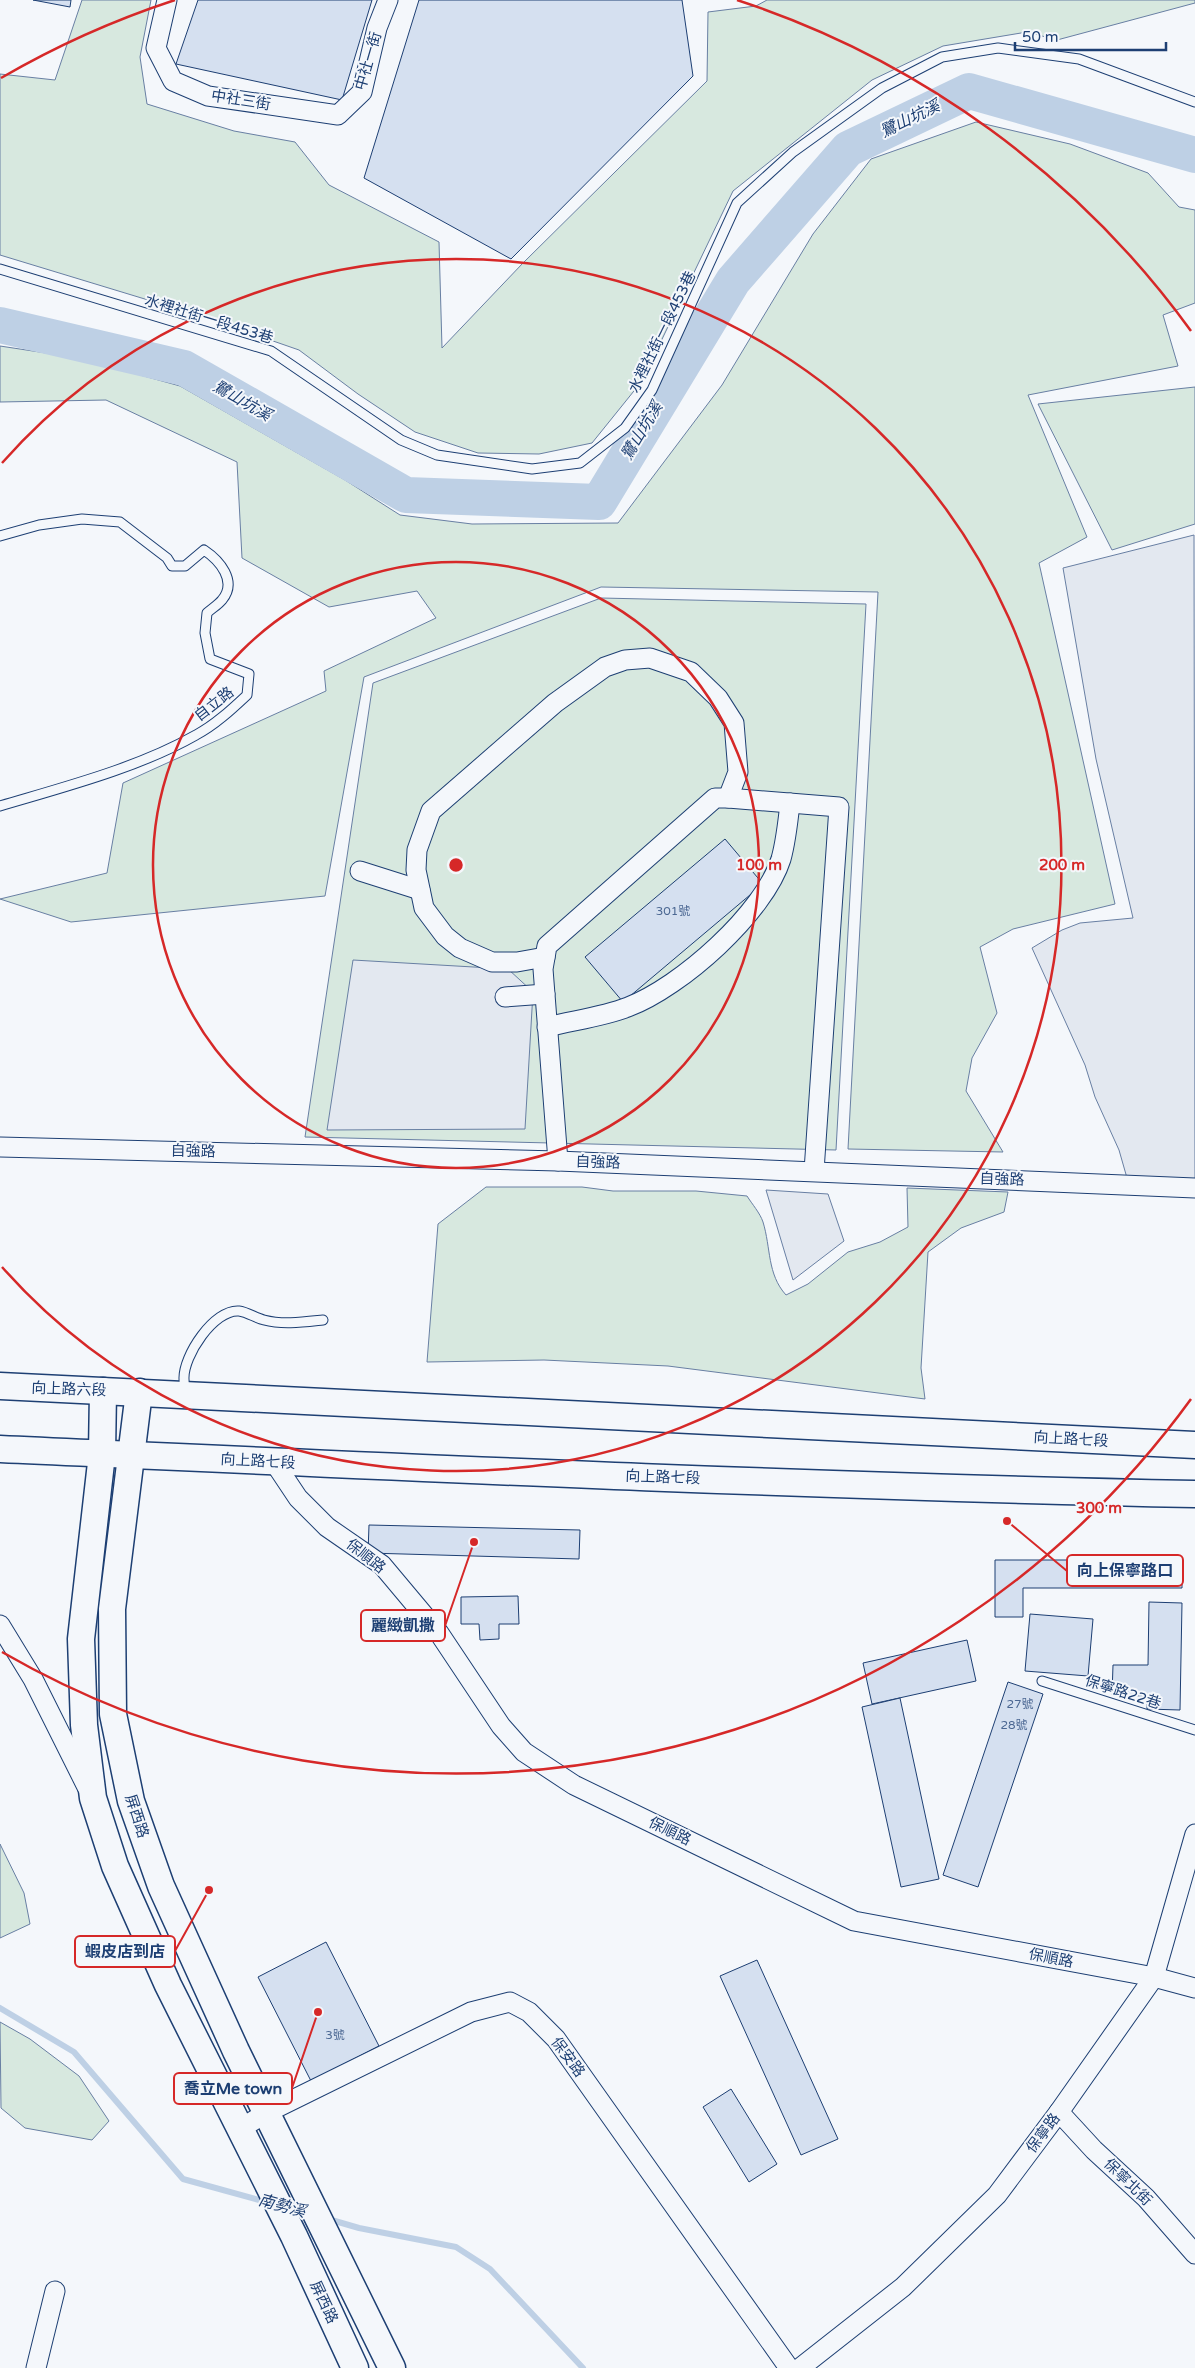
<svg xmlns="http://www.w3.org/2000/svg" width="1195" height="2368" viewBox="0 0 1195 2368" font-family="'Varela Round','Noto Sans TC',sans-serif">
<style>
.green{fill:#d7e8df;stroke:#687fa3}
.parking{fill:#e3e8f0;stroke:#687fa3}
.lines{fill:none;stroke-linecap:round;stroke-linejoin:round}
.stream{stroke:#bed0e5;stroke-width:6}
.river{stroke:#bed0e5;stroke-width:36}
.building{fill:#d5e0f0;stroke:#1d3f73}
.lane-casing{stroke:#1d3f73;stroke-width:11}
.street-casing{stroke:#1d3f73;stroke-width:21}
.secondary-casing{stroke:#1d3f73;stroke-width:29}
.lane{stroke:#f4f7fb;stroke-width:9}
.street{stroke:#f4f7fb;stroke-width:19}
.secondary{stroke:#f4f7fb;stroke-width:26}
.ring{fill:none;stroke:#d62828;stroke-width:2.5}
.labels{text-anchor:middle;dominant-baseline:central;stroke-width:4;stroke-linejoin:round;paint-order:stroke}
.number-label{font-size:12px;fill:#4b6792}
.street-label{font-size:15px;fill:#1d3f73;stroke:#f4f7fb}
.water-label{font-size:16px;font-style:italic;fill:#1d3f73;stroke:#f4f7fb}
.centre{fill:#d62828;stroke:#f4f7fb;stroke-width:2.5}
.ring-label{font-size:15px;text-anchor:middle;font-weight:bold;fill:#d62828;stroke:#f4f7fb;stroke-width:4;stroke-linejoin:round;paint-order:stroke}
.leader{fill:none;stroke:#d62828;stroke-width:2}
.callout-dot{fill:#d62828;stroke:#f4f7fb;stroke-width:2}
.callout{fill:#f4f7fb;stroke:#d62828;stroke-width:2}
.callout-label{font-size:16px;text-anchor:middle;font-weight:bold;fill:#1d3f73}
</style>
<rect width="100%" height="100%" fill="#f4f7fb"/>
<!-- green -->
<g class="green">
<polygon points="82,0 151,0 140,57 147,104 234,131 295,142 329,185 439,242 442,348 523,263 707,81 708,12 756,6 767,0 1195,0 1195,3 1057,40 1027,32 943,46 872,80 733,191 642,381 592,443 539,454 478,453 415,432 358,394 299,350 204,317 0,255 0,74 55,80"/>
<polygon points="976,122 1070,144 1148,173 1179,207 1195,210 1195,303 1163,315 1178,366 1028,395 1087,537 1039,563 1115,904 1013,929 980,947 997,1013 972,1058 966,1091 1003,1152 848,1149 878,592 601,587 364,677 325,896 71,922 0,899 107,873 123,783 326,691 324,671 436,618 417,591 329,607 242,558 237,462 106,400 0,402 0,346 79,358 180,386 345,480 400,515 472,524 618,523 722,385 813,234 871,159"/>
<polygon points="1195,387 1195,524 1112,550 1038,404"/>
<polygon points="601,598 866,604 836,1150 305,1137 373,683"/>
<path d="M 486,1187 L 582,1187 L 613,1191 L 696,1191 L 747,1196 C 752,1204 760,1213 763,1222 C 771,1248 767,1274 786,1295 L 808,1284 L 848,1252 L 880,1242 L 908,1227 L 907,1188 L 1008,1192 L 1004,1212 L 961,1228 L 928,1252 L 921,1368 L 925,1399 L 668,1366 L 544,1360 L 427,1362 L 438,1224 Z"/>
<polygon points="0,1844 24,1893 30,1924 0,1938"/>
<polygon points="0,2022 30,2039 79,2076 109,2121 92,2140 25,2128 1,2108"/>
</g>
<!-- parking -->
<g class="parking">
<polygon points="1194,535 1195,1181 1127,1178 1119,1150 1095,1097 1085,1065 1032,948 1062,930 1080,923 1133,918 1096,759 1063,568"/>
<polygon points="353,960 508,969 533,992 525,1129 327,1130"/>
<polygon points="766,1190 828,1194 844,1241 793,1280"/>
</g>
<g class="lines">
<!-- stream -->
<g class="stream">
<polyline points="0,2008 74,2052 183,2179 270,2203"/>
<polyline points="328,2219 359,2228 456,2247 490,2269 583,2368"/>
</g>
<!-- river -->
<polyline class="river" points="0,325 184,368 406,495 599,502 733,281 848,149 969,91 1195,155"/>
</g>
<!-- building -->
<g class="building">
<polygon points="33,0 71,0 70,7"/>
<polygon points="198,0 372,0 342,100 176,64"/>
<polygon points="419,0 682,0 693,76 511,259 364,178"/>
<polygon points="725,839 763,884 623,1002 585,957"/>
<polygon points="369,1525 580,1530 579,1559 368,1553"/>
<polygon points="995,1560 1182,1560 1182,1588 1023,1588 1023,1617 995,1617"/>
<polygon points="518,1596 519,1624 499,1624 499,1639 480,1640 479,1624 461,1624 461,1597"/>
<polygon points="1149,1602 1182,1603 1180,1710 1147,1709 1147,1696 1112,1695 1113,1665 1148,1665"/>
<polygon points="1030,1614 1093,1619 1088,1676 1025,1671"/>
<polygon points="967,1640 976,1681 872,1704 863,1663"/>
<polygon points="1008,1682 1043,1694 978,1887 943,1875"/>
<polygon points="900,1698 939,1879 901,1887 862,1707"/>
<polygon points="326,1942 379,2046 311,2081 258,1977"/>
<polygon points="757,1960 838,2139 801,2155 720,1976"/>
<polygon points="731,2089 777,2164 749,2182 703,2107"/>
</g>
<g class="lines">
<!-- lane casing -->
<g class="lane-casing">
<g id="lane">
<polyline points="0,269 271,351 401,440 437,455 532,469 580,463 625,428 652,390 737,203 793,152 882,88 942,57 998,48 1079,59 1195,102"/>
<path d="M 0,536 L 39,525 L 82,519 L 120,522 L 167,558 L 172,566 L 185,566 L 204,550 C 219,560 238,581 222,600 C 218,605 211,609 207,613 L 205,633 L 210,659 L 249,674 L 247,695 C 232,709 215,725 196,735 C 138,768 64,787 0,806"/>
<path d="M 186,1394 C 185,1389 184,1384 184,1379 C 183,1356 214,1309 239,1311 C 247,1312 256,1318 264,1320 C 283,1325 304,1322 323,1320"/>
<polyline points="1042,1681 1195,1730"/>
</g>
</g>
<!-- street casing -->
<g class="street-casing">
<g id="street">
<polyline points="167,0 156,48 173,81 208,96 338,115 362,92 377,28 388,0"/>
<polyline points="360,871 420,890"/>
<polyline points="545,957 517,962 492,962 460,948 445,936 424,908 416,870 417,850 431,811 555,703 605,667 625,660 650,658 691,672 718,698 734,723 738,772 728,798"/>
<polyline points="505,997 545,994"/>
<path d="M 547,1027 C 575,1020 602,1017 628,1007 C 681,987 764,913 781,859 C 786,841 788,822 790,803"/>
<polyline points="0,1147 558,1161 1195,1188"/>
<polyline points="558,1161 543,969 547,946 715,798 728,798 839,807 814,1171"/>
<polyline points="274,1462 298,1498 327,1527 382,1565 439,1633 501,1726 524,1752 574,1785 854,1921 1154,1977 1195,1988"/>
<polyline points="0,1625 33,1679 87,1787"/>
<polyline points="1059,2112 1094,2150 1146,2198 1195,2254"/>
<polyline points="240,2129 266,2113 471,2012 510,2002 529,2012 556,2039 789,2368"/>
<polyline points="36,2368 55,2291"/>
<polyline points="800,2368 903,2287 997,2195 1059,2112 1154,1977 1195,1834"/>
</g>
</g>
<!-- secondary casing -->
<g class="secondary-casing">
<g id="secondary">
<polyline points="0,1386 1195,1445"/>
<polyline points="103,1391 102,1454 81,1639 84,1725 93,1798 115,1866 168,1985 294,2236 355,2368"/>
<polyline points="139,1392 112,1609 113,1714 131,1801 161,1886 236,2051 392,2368"/>
<path d="M 0,1449 C 398,1467 797,1486 1195,1494"/>
</g>
</g>
<!-- lane -->
<use href="#lane" class="lane"/>
<!-- street -->
<use href="#street" class="street"/>
<!-- secondary -->
<use href="#secondary" class="secondary"/>
</g>
<!-- distance rings -->
<g class="ring">
<circle cx="456" cy="865" r="303"/>
<path d="M2 463A606 606 0 1 1 2 1267"/>
<path d="M1191 1399A909 909 0 0 1 2 1652M1 78A909 909 0 0 1 175 0M737 0A909 909 0 0 1 1191 331"/>
</g>
<g class="labels">
<!-- number labels -->
<g class="number-label">
<text x="673" y="911">301號</text>
<text x="1020" y="1704">27號</text>
<text x="1014" y="1725">28號</text>
<text x="335" y="2035">3號</text>
</g>
<!-- street labels -->
<g class="street-label">
<text transform="translate(368 61) rotate(-74)">中社一街</text>
<text transform="translate(241 100) rotate(9)">中社三街</text>
<text transform="translate(209 319) rotate(17)">水裡社街一段453巷</text>
<text transform="translate(662 332) rotate(-64)">水裡社街一段453巷</text>
<text transform="translate(214 704) rotate(-38)">自立路</text>
<text transform="translate(193 1151) rotate(1)">自強路</text>
<text transform="translate(598 1162) rotate(2)">自強路</text>
<text transform="translate(1002 1179) rotate(2)">自強路</text>
<text transform="translate(69 1389) rotate(2)">向上路六段</text>
<text transform="translate(1071 1439) rotate(3)">向上路七段</text>
<text transform="translate(258 1461) rotate(3)">向上路七段</text>
<text transform="translate(663 1477) rotate(2)">向上路七段</text>
<text transform="translate(366 1556) rotate(38)">保順路</text>
<text transform="translate(1123 1692) rotate(18)">保寧路22巷</text>
<text transform="translate(137 1816) rotate(72)">屏西路</text>
<text transform="translate(670 1831) rotate(26)">保順路</text>
<text transform="translate(1051 1958) rotate(11)">保順路</text>
<text transform="translate(568 2057) rotate(53)">保安路</text>
<text transform="translate(1043 2133) rotate(-53)">保寧路</text>
<text transform="translate(1128 2182) rotate(44)">保寧北街</text>
<text transform="translate(324 2302) rotate(65)">屏西路</text>
</g>
<!-- water labels -->
<g class="water-label">
<text transform="translate(910 119) rotate(-26)">鷺山坑溪</text>
<text transform="translate(242 401) rotate(30)">鷺山坑溪</text>
<text transform="translate(642 431) rotate(-59)">鷺山坑溪</text>
<text transform="translate(282 2206) rotate(15)">南勢溪</text>
</g>
</g>
<circle cx="456" cy="865" r="8" class="centre"/>
<g class="ring-label">
<text x="759" y="870">100 m</text>
<text x="1062" y="870">200 m</text>
<text x="1099" y="1513">300 m</text>
</g>
<!-- callouts -->
<path class="leader" d="M1007 1521L1067 1571M474 1542L445 1626M209 1890L175 1951M318 2012L292 2088"/>
<g class="callout-dot">
<circle cx="1007" cy="1521" r="5"/>
<circle cx="474" cy="1542" r="5"/>
<circle cx="209" cy="1890" r="5"/>
<circle cx="318" cy="2012" r="5"/>
</g>
<g class="callout">
<rect x="1067" y="1555" width="116" height="31" rx="5"/>
<rect x="361" y="1610" width="84" height="31" rx="5"/>
<rect x="75" y="1936" width="100" height="31" rx="5"/>
<rect x="174" y="2073" width="118" height="31" rx="5"/>
</g>
<g class="callout-label">
<text x="1125" y="1576">向上保寧路口</text>
<text x="403" y="1631">麗緻凱撒</text>
<text x="125" y="1957">蝦皮店到店</text>
<text x="233" y="2094">喬立Me town</text>
</g>
<!-- scale -->
<path d="M1015 42v8h151v-8" fill="none" stroke="#1d3f73" stroke-width="2.5"/>
<text x="1022" y="42" font-size="15" fill="#1d3f73" stroke="#f4f7fb" stroke-width="4" paint-order="stroke">50 m</text>
</svg>
